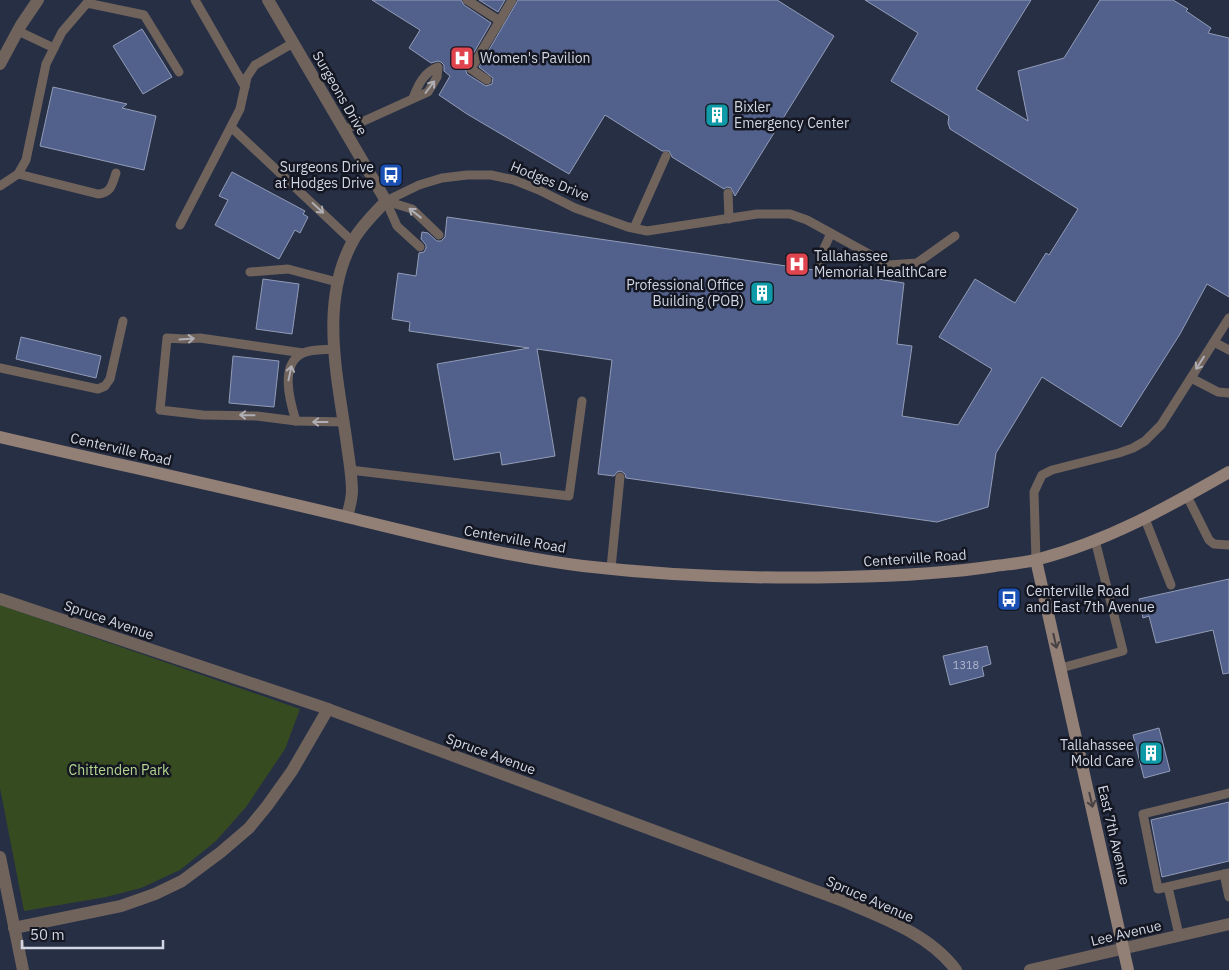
<svg xmlns="http://www.w3.org/2000/svg" width="1229" height="970" viewBox="0 0 1229 970" font-family="'IBM Plex Sans',sans-serif">
<style>
.green{fill:#374b20}
.building{fill:#52608c;stroke:#929cb7}
.lines{fill:none;stroke-linecap:round;stroke-linejoin:round}
.lane{stroke:#6f635c;stroke-width:9}
.street{stroke:#6f635c;stroke-width:12}
.secondary{stroke:#927f75;stroke-width:12}
.oneway{stroke:#afaeb4}
.oneway2{stroke:#464143}
.labels{text-anchor:middle;dominant-baseline:central;stroke-width:5;stroke-linejoin:round;paint-order:stroke}
.number-label{font-size:11px;fill:#b1b8ce}
.poi-label{font-size:14px;fill:#d1d6e4;stroke:#141721;text-anchor:start}
.street-label{font-size:14px;fill:#d1d6e4;stroke:#141721}
.park-label{font-size:14px;fill:#b4d790;stroke:#141721}
</style>
<rect width="100%" height="100%" fill="#272f45"/>
<!-- green -->
<polygon class="green" points="0,605 300,709 285,749 246,807 216,841 180,870 141,888 106,897 24,911 0,788"/>
<!-- building -->
<g class="building">
<polygon points="372,0 461,0 464,5 491,23 465,68 467,74 486,86 492,84 493,78 479,67 518,0 777,0 834,36 735,196 731,188 727,187 724,189 672,157 669,151 662,151 605,115 569,174 467,114 439,95 450,76 444,71 444,65 441,62 438,61 431,63 409,48 420,30"/>
<polygon points="479,0 505,0 498,12"/>
<polygon points="865,0 1031,0 976,89 1028,121 1018,71 1064,58 1100,0 1173,0 1188,9 1186,11 1211,28 1208,33 1229,38 1229,297 1207,284 1180,334 1121,427 1042,377 996,453 988,507 937,522 626,478 625,474 621,471 617,472 614,476 598,474 612,360 537,349 555,456 502,465 500,452 454,460 437,364 529,348 409,331 410,322 392,319 398,273 416,276 419,253 424,252 426,248 426,245 421,239 422,232 428,233 437,241 441,241 445,237 447,217 814,270 815,273 819,276 823,275 826,271 904,283 897,344 912,346 902,416 958,425 992,369 939,337 975,279 1015,303 1046,253 1049,255 1078,209 950,129 948,123 949,116 891,81 918,33"/>
<polygon points="142,29 172,77 143,94 113,46"/>
<polygon points="53,87 127,104 122,108 156,116 144,170 40,146"/>
<polygon points="232,172 305,211 303,214 308,217 300,233 295,230 279,259 215,225 228,200 219,196"/>
<polygon points="263,279 299,284 292,334 256,329"/>
<polygon points="21,337 101,356 96,378 16,359"/>
<polygon points="233,356 279,361 274,407 229,403"/>
<polygon points="1229,579 1229,673 1223,674 1213,630 1156,643 1149,616 1143,618 1139,599"/>
<polygon points="987,646 991,664 982,667 984,676 950,685 943,656"/>
<polygon points="1159,728 1170,771 1144,778 1133,735"/>
<polygon points="1229,802 1229,861 1162,877 1151,820"/>
</g>
<g class="lines">
<!-- lane -->
<g class="lane">
<polyline points="195,0 245,87"/>
<polyline points="467,0 500,21"/>
<polyline points="18,31 54,48"/>
<polyline points="487,80 471,69 512,0"/>
<polyline points="231,127 353,242"/>
<path d="M 344,130 L 428,92 L 437,77 L 438,67 C 424,72 418,85 413,98"/>
<path d="M 18,174 L 98,194 C 111,193 112,185 116,173"/>
<polyline points="0,186 18,174 26,160 46,64 62,32 87,3 144,15 179,72"/>
<polyline points="728,193 729,219"/>
<polyline points="386,201 419,185 442,178 467,175 491,175 514,180 539,190 575,208 628,227 647,231 757,214 790,214 807,220 889,265 917,263 955,236"/>
<polyline points="386,201 412,209 439,235"/>
<polyline points="386,201 397,226 420,247"/>
<polyline points="180,225 240,109 247,77 255,65 293,43"/>
<polyline points="634,228 666,156"/>
<polyline points="820,270 821,255 831,233"/>
<polyline points="250,272 288,269 337,282"/>
<polyline points="1214,342 1229,350"/>
<polyline points="303,353 200,338 184,339 167,338 160,410 203,415 257,416 296,421 344,422"/>
<polyline points="0,368 98,389 105,386 110,379 123,321"/>
<polyline points="1191,378 1218,392 1229,393"/>
<path d="M 296,421 C 290,402 279,364 303,353 C 312,349 325,350 334,349"/>
<polyline points="350,470 569,496 582,401"/>
<polyline points="1187,496 1209,540 1214,544 1229,545"/>
<polyline points="1145,519 1171,585"/>
<polyline points="1036,560 1034,492 1042,475 1052,470 1119,453 1133,448 1145,441 1161,425 1229,318"/>
<polyline points="611,568 620,477"/>
<polyline points="1061,668 1123,651 1095,540"/>
<polyline points="1229,793 1143,814 1158,889 1229,873"/>
<polyline points="1224,874 1229,897"/>
<polyline points="1168,887 1179,935"/>
</g>
<!-- street -->
<g class="street">
<path d="M 268,0 L 386,201 C 375,213 362,225 354,239 C 318,302 338,378 347,445 C 349,460 352,476 352,491 C 352,499 349,509 347,517"/>
<polyline points="0,64 21,25 38,0"/>
<path d="M 0,599 L 328,709 L 843,901 C 883,918 929,934 956,970"/>
<polyline points="0,857 23,970"/>
<polyline points="14,928 121,906 155,894 182,881 221,852 249,828 267,806 292,771 328,709"/>
<polyline points="1030,970 1229,924"/>
</g>
<!-- secondary -->
<g class="secondary">
<path d="M 0,437 C 116,464 231,489 347,517 C 425,536 503,556 583,566 C 669,576 757,579 843,577 C 894,576 945,574 995,566 C 1010,564 1025,563 1039,559 C 1108,541 1168,507 1229,472"/>
<polyline points="1036,560 1128,970"/>
</g>
</g>
<!-- one-way arrows -->
<defs><path id="oneway-shaft" d="M-6 0H5M1.5-3L5.5 0L1.5 3" fill="none" stroke-width="1.6" stroke-linecap="round" stroke-linejoin="round" transform="scale(1.25)"/></defs>
<g class="oneway">
<use href="#oneway-shaft" transform="translate(430 87) rotate(-53)"/>
<use href="#oneway-shaft" transform="translate(318 208) rotate(43)"/>
<use href="#oneway-shaft" transform="translate(415 213) rotate(-142)"/>
<use href="#oneway-shaft" transform="translate(187 339) rotate(-4)"/>
<use href="#oneway-shaft" transform="translate(1200 363) rotate(122)"/>
<use href="#oneway-shaft" transform="translate(290 373) rotate(-78)"/>
<use href="#oneway-shaft" transform="translate(247 415) rotate(-179)"/>
<use href="#oneway-shaft" transform="translate(320 422) rotate(-180)"/>
</g>
<g class="oneway2">
<use href="#oneway-shaft" transform="translate(1055 641) rotate(77)"/>
<use href="#oneway-shaft" transform="translate(1091 800) rotate(77)"/>
</g>
<!-- icons -->
<defs>
<g id="hospital-square" transform="scale(1.25)"><rect x="-9" y="-9" width="18" height="18" rx="4" fill="#e0444e" stroke="#141721"/><path d="M-5-5h3v3.5h4V-5h3V5h-3V1.5h-4V5h-3Z" fill="#fff"/></g>
<g id="building-square" transform="scale(1.25)"><rect x="-9" y="-9" width="18" height="18" rx="4" fill="#0f9aa8" stroke="#141721"/><path d="M-4-6H4V6H1V3H-1V6H-4ZM-2.5-4.3h1.7v1.8h-1.7ZM.8-4.3h1.7v1.8H.8ZM-2.5-1h1.7V.8h-1.7ZM.8-1h1.7V.8H.8Z" fill="#fff"/></g>
<g id="bus-square" transform="scale(1.25)"><rect x="-9" y="-9" width="18" height="18" rx="4" fill="#1a4fb4" stroke="#141721"/><path d="M-5-6H5V4H4V6H2V4H-2V6H-4V4H-5ZM-3.5-4V0h7V-4ZM-3.5 1.2v1.5H-2V1.2ZM2 1.2v1.5H3.5V1.2Z" fill="#fff"/></g>
</defs>
<g fill-rule="evenodd">
<use href="#hospital-square" x="462" y="58"/>
<use href="#building-square" x="717" y="115"/>
<use href="#bus-square" x="391" y="175"/>
<use href="#hospital-square" x="797" y="264"/>
<use href="#building-square" x="762" y="293"/>
<use href="#bus-square" x="1009" y="599"/>
<use href="#building-square" x="1151" y="753"/>
</g>
<g class="labels">
<!-- number labels -->
<g class="number-label">
<text x="966" y="665">1318</text>
</g>
<!-- poi labels -->
<g class="poi-label">
<text x="480" y="58">Women's Pavilion</text>
<text x="734" y="107">Bixler<tspan x="734" dy="16">Emergency Center</tspan></text>
<text x="374" y="167" text-anchor="end">Surgeons Drive<tspan x="374" dy="16">at Hodges Drive</tspan></text>
<text x="814" y="256">Tallahassee<tspan x="814" dy="16">Memorial HealthCare</tspan></text>
<text x="744" y="285" text-anchor="end">Professional Office<tspan x="744" dy="16">Building (POB)</tspan></text>
<text x="1026" y="591">Centerville Road<tspan x="1026" dy="16">and East 7th Avenue</tspan></text>
<text x="1134" y="745" text-anchor="end">Tallahassee<tspan x="1134" dy="16">Mold Care</tspan></text>
</g>
<!-- street labels -->
<g class="street-label">
<text transform="translate(340 93) rotate(60)">Surgeons Drive</text>
<text transform="translate(550 181) rotate(22)">Hodges Drive</text>
<text transform="translate(121 449) rotate(13)">Centerville Road</text>
<text transform="translate(515 539) rotate(10)">Centerville Road</text>
<text transform="translate(915 558) rotate(-4)">Centerville Road</text>
<text transform="translate(109 620) rotate(19)">Spruce Avenue</text>
<text transform="translate(491 754) rotate(20)">Spruce Avenue</text>
<text transform="translate(1114 835) rotate(77)">East 7th Avenue</text>
<text transform="translate(870 899) rotate(24)">Spruce Avenue</text>
<text transform="translate(1126 933) rotate(-13)">Lee Avenue</text>
</g>
<!-- park labels -->
<g class="park-label">
<text x="119" y="770">Chittenden Park</text>
</g>
</g>
<!-- scale -->
<path d="M22 940v8h141v-8" fill="none" stroke="#d1d6e4" stroke-width="2.5"/>
<text x="30" y="940" font-size="15" fill="#d1d6e4" stroke="#141721" stroke-width="4" paint-order="stroke">50 m</text>
</svg>
